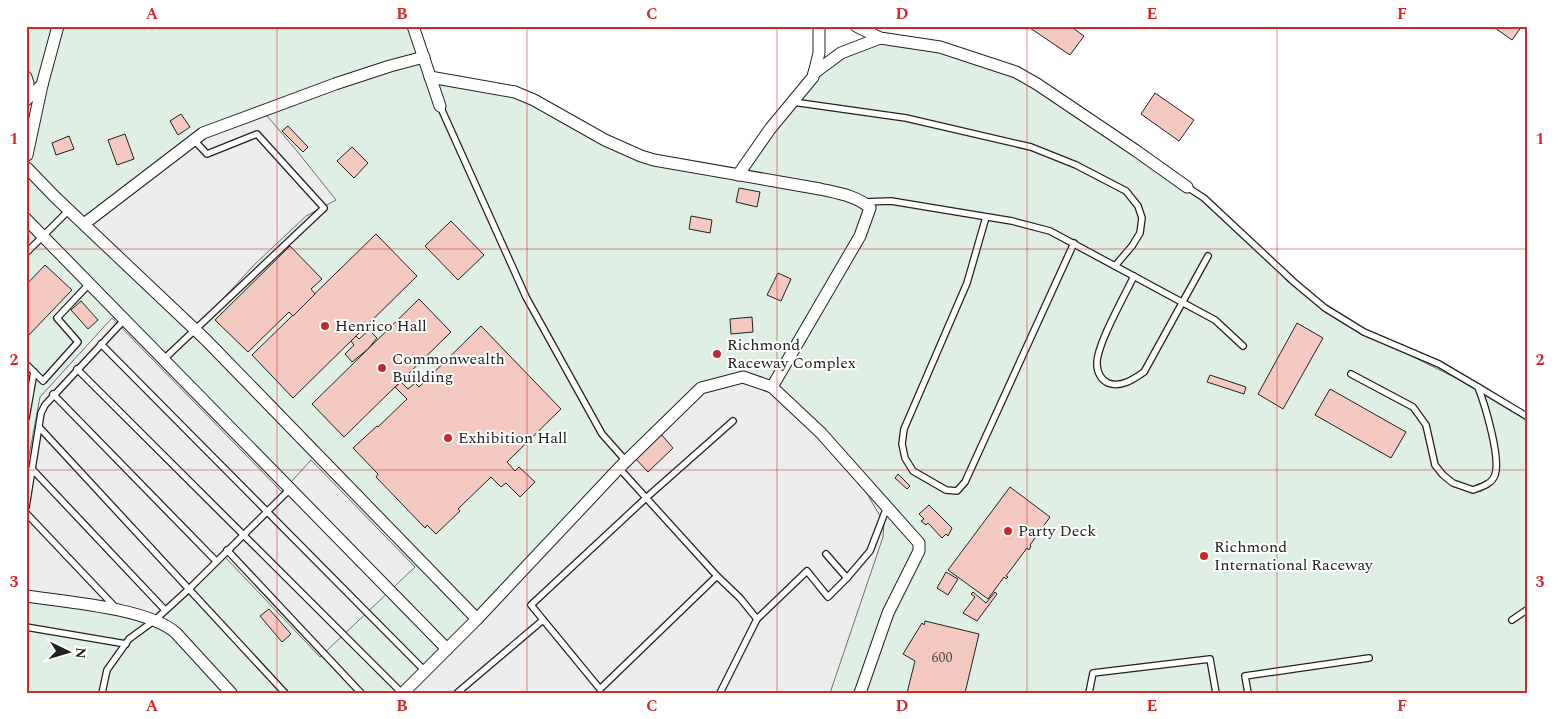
<svg xmlns="http://www.w3.org/2000/svg" width="1554" height="719" viewBox="0 0 1554 719" font-family="Spectral,serif">
<style>
.green{fill:#e0efe3;stroke:#6f6f6f}
.parking{fill:#ededed;stroke:#6f6f6f}
.building{fill:#f3c9c0;stroke:#222}
.lines{fill:none;stroke-linecap:round;stroke-linejoin:round}
.lane-casing{stroke:#222;stroke-width:8}
.street-casing{stroke:#222;stroke-width:13}
.lane{stroke:#fff;stroke-width:5.5}
.street{stroke:#fff;stroke-width:11}
.grid{fill:none;stroke:#d62828;stroke-width:1;stroke-opacity:0.55}
.poi-dot{fill:#c62828;stroke:#fff;stroke-width:2}
.labels{text-anchor:middle;dominant-baseline:central;stroke-width:4;stroke-linejoin:round;paint-order:stroke}
.number-label{font-size:14px;fill:#564c4a}
.poi-label{font-size:16px;fill:#222;stroke:#fff;text-anchor:start}
.neatline{fill:none;stroke:#d62828;stroke-width:2}
.grid-label{font-size:16px;text-anchor:middle;font-weight:bold;fill:#d62828}
</style>
<rect width="100%" height="100%" fill="#fff"/>
<!-- green -->
<polygon class="green" points="26,26 413,26 431,77 502,91 641,157 737,175 813,77 855,47 901,41 1016,72 1187,187 1245,232 1287,281 1359,330 1458,379 1528,416 1528,693 26,693"/>
<!-- parking -->
<g class="parking">
<polygon points="262,110 297,151 336,200 306,216 255,264 195,329 84,224 203,133"/>
<polygon points="112,318 282,492 311,460 415,567 320,657 225,557 153,621 26,590 26,472 40,397"/>
<polygon points="743,377 772,387 854,471 884,523 883,537 830,693 407,693 701,388"/>
</g>
<!-- building -->
<g class="building">
<polygon points="1027,26 1070,26 1084,36 1070,55"/>
<polygon points="1496,26 1522,26 1512,40 1495,28"/>
<polygon points="1155,93 1194,120 1179,141 1141,114"/>
<polygon points="181,114 190,127 178,135 170,121"/>
<polygon points="288,126 308,147 303,152 282,131"/>
<polygon points="125,134 134,159 117,165 108,140"/>
<polygon points="69,136 74,149 56,155 52,143"/>
<polygon points="352,147 368,163 354,178 337,161"/>
<polygon points="739,188 760,192 757,207 736,202"/>
<polygon points="691,216 712,220 710,233 689,229"/>
<polygon points="451,221 484,255 458,280 425,246"/>
<polygon points="376,234 417,276 293,398 252,355"/>
<polygon points="290,246 322,279 311,289 315,294 293,316 289,312 248,352 215,320"/>
<polygon points="45,265 72,290 26,338 26,285"/>
<polygon points="778,273 791,279 781,301 767,295"/>
<polygon points="419,299 451,332 344,437 312,404"/>
<polygon points="81,301 98,320 88,329 71,310"/>
<polygon points="752,317 753,332 731,334 730,319"/>
<polygon points="1297,323 1323,338 1283,409 1258,394"/>
<polygon points="481,326 561,409 507,462 515,471 519,467 535,482 520,497 506,483 501,487 491,477 458,509 460,511 436,534 427,525 425,528 376,477 378,474 353,448 377,426 378,427 407,399 395,387 401,382 408,389 415,383 419,387"/>
<polygon points="369,330 377,338 368,349 352,362 345,354 354,345 351,341 356,336 359,339"/>
<polygon points="1210,375 1246,387 1244,394 1207,382"/>
<polygon points="1330,389 1406,432 1391,458 1315,415"/>
<polygon points="661,434 673,448 648,472 635,458"/>
<polygon points="898,474 910,486 907,489 895,478"/>
<polygon points="1010,487 1050,517 1030,545 1031,546 1029,550 1027,548 1006,576 1008,577 1006,579 1004,577 988,599 948,570"/>
<polygon points="929,505 952,528 948,536 946,534 942,538 928,523 926,525 921,521 924,519 919,514"/>
<polygon points="946,572 958,579 948,595 937,588"/>
<polygon points="973,592 986,603 995,592 997,594 977,621 963,613 975,597 971,594"/>
<polygon points="269,609 291,634 282,642 260,616"/>
<polygon points="925,621 979,634 965,693 907,693 915,661 903,654 922,623 924,625"/>
</g>
<g class="lines">
<!-- lane casing -->
<g class="lane-casing">
<g id="lane">
<polyline points="793,102 906,118 1031,147 1076,165 1126,191 1138,206 1142,218 1140,233 1132,246 1115,266"/>
<polyline points="440,106 526,297 602,434 626,461"/>
<path d="M 1187,187 L 1204,198 L 1295,283 L 1325,308 L 1364,332 L 1439,364 L 1478,387 C 1485,405 1501,458 1495,475 C 1492,484 1481,487 1473,490 L 1453,483 L 1443,475 L 1435,465 L 1426,425 L 1413,407 L 1351,374"/>
<polyline points="864,202 891,201 1012,221 1050,231 1215,320 1243,346"/>
<polyline points="986,217 967,283 904,429 902,444 905,458 913,471 946,490 957,491 965,482 1074,243"/>
<polyline points="26,253 69,210"/>
<path d="M 1134,276 C 1125,295 1096,346 1097,364 C 1097,372 1101,380 1108,383 C 1121,388 1134,379 1144,372 L 1208,256"/>
<polyline points="101,344 425,671"/>
<polyline points="164,359 324,208 257,134 207,154 194,140"/>
<polyline points="26,364 43,381 78,342 57,318 90,283"/>
<polyline points="77,369 402,693"/>
<polyline points="1478,387 1528,417"/>
<polyline points="53,394 216,561"/>
<polyline points="26,418 34,372"/>
<polyline points="733,421 646,498 531,605 600,689 717,576 740,598 757,619 807,571 828,597 847,578 870,551 887,507"/>
<polyline points="39,427 285,693"/>
<polyline points="619,468 717,576"/>
<polyline points="32,469 165,610"/>
<polyline points="26,507 41,413 45,405 125,319"/>
<polyline points="26,513 116,608"/>
<polyline points="227,550 361,693"/>
<polyline points="826,554 847,578"/>
<polyline points="1512,620 1528,609"/>
<polyline points="26,627 126,644"/>
<polyline points="102,693 107,670 129,639 155,620 190,588 290,489"/>
<polyline points="457,693 543,620"/>
<polyline points="720,693 757,619"/>
<polyline points="1089,693 1093,673 1210,659 1216,693"/>
<polyline points="1248,693 1245,676 1369,658"/>
</g>
</g>
<!-- street casing -->
<g class="street-casing">
<g id="street">
<polyline points="413,26 440,106"/>
<polyline points="856,26 880,38 940,47 1016,72 1037,84 1135,150 1187,187"/>
<polyline points="814,73 841,53 880,38"/>
<polyline points="26,77 28,83 26,95"/>
<path d="M 430,77 L 515,92 L 534,100 L 605,140 L 641,156 L 654,160 L 820,189 C 837,193 858,196 870,208 L 860,236 L 772,387"/>
<polyline points="26,100 42,85"/>
<polyline points="27,155 42,85 58,26"/>
<polyline points="27,168 55,197 206,340 477,619"/>
<polyline points="738,175 770,129 813,77 819,53 819,26"/>
<polyline points="26,219 447,649"/>
<polyline points="84,224 203,133 335,84 390,66 424,57"/>
<path d="M 26,596 C 65,602 148,608 176,633 L 231,693"/>
<polyline points="403,693 477,619 619,468 701,388 743,377 772,387 821,433 919,543 919,551 888,613 860,693"/>
</g>
</g>
<!-- lane -->
<use href="#lane" class="lane"/>
<!-- street -->
<use href="#street" class="street"/>
</g>
<!-- grid -->
<path class="grid" d="M 277,26 L 277,693M 527,26 L 527,693M 777,26 L 777,693M 1027,26 L 1027,693M 1277,26 L 1277,693M 26,249 L 1528,249M 26,470 L 1528,470"/>
<!-- markers -->
<g class="poi-dot">
<circle cx="325" cy="326" r="5"/>
<circle cx="717" cy="354" r="5"/>
<circle cx="382" cy="368" r="5"/>
<circle cx="448" cy="438" r="5"/>
<circle cx="1008" cy="531" r="5"/>
<circle cx="1204" cy="556" r="5"/>
</g>
<g class="labels">
<!-- number labels -->
<g class="number-label">
<text x="942" y="657">600</text>
</g>
<!-- poi labels -->
<g class="poi-label">
<text x="335" y="326">Henrico Hall</text>
<text x="727" y="345">Richmond<tspan x="727" dy="18">Raceway Complex</tspan></text>
<text x="392" y="359">Commonwealth<tspan x="392" dy="18">Building</tspan></text>
<text x="458" y="438">Exhibition Hall</text>
<text x="1018" y="531">Party Deck</text>
<text x="1214" y="547">Richmond<tspan x="1214" dy="18">International Raceway</tspan></text>
</g>
</g>
<!-- border -->
<rect width="1554" height="719" fill="none" stroke="#ffffff" stroke-width="55"/>
<!-- north arrow -->
<g transform="translate(68 652) rotate(95)" stroke="#ffffff" stroke-width="4" paint-order="stroke">
<path d="M0-4L9 19L0 12L-9 19Z" fill="#222222"/>
<text y="-8" font-size="14" font-weight="bold" text-anchor="middle" fill="#222222">N</text>
</g>
<rect x="28" y="28" width="1498" height="664" class="neatline"/>
<g class="grid-label">
<text x="152" y="19">A</text>
<text x="402" y="19">B</text>
<text x="652" y="19">C</text>
<text x="902" y="19">D</text>
<text x="1152" y="19">E</text>
<text x="1402" y="19">F</text>
<text x="14" y="144">1</text>
<text x="1540" y="144">1</text>
<text x="14" y="365">2</text>
<text x="1540" y="365">2</text>
<text x="14" y="587">3</text>
<text x="1540" y="587">3</text>
<text x="152" y="711">A</text>
<text x="402" y="711">B</text>
<text x="652" y="711">C</text>
<text x="902" y="711">D</text>
<text x="1152" y="711">E</text>
<text x="1402" y="711">F</text>
</g>
</svg>
